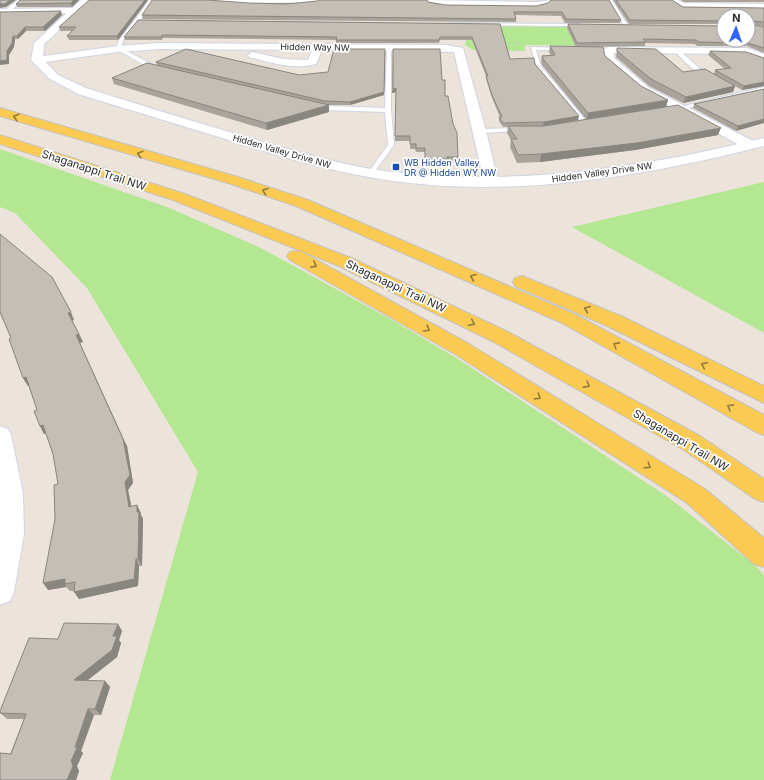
<svg xmlns="http://www.w3.org/2000/svg" width="764" height="780" viewBox="0 0 764 780" font-family="Inter,sans-serif">
<style>
.green{fill:#b3e792}
.lines{fill:none;stroke-linecap:round;stroke-linejoin:round}
.lane-casing{stroke:#cfd4e3;stroke-width:2}
.street-casing{stroke:#cfd4e3;stroke-width:2}
.secondary-casing{stroke:#cfd4e3;stroke-width:2}
.primary-casing{stroke:#c3c3c3;stroke-width:2}
.path{stroke:#c3c3c3;stroke-width:1;stroke-dasharray:1.5 1;stroke-linecap:butt}
.lane{fill:#fff;fill-rule:evenodd}
.street{fill:#fff;fill-rule:evenodd}
.secondary{fill:#fff;fill-rule:evenodd}
.primary{fill:#faca52;fill-rule:evenodd}
.wall{fill:#a9a39c}
.shaded-wall{fill:#89857f}
.building{fill:#c4beb5;stroke:#89857f}
.oneway{stroke:#927a3e}
.transit-dot{fill:#1a4fb4;stroke:#fff;stroke-width:1.5}
.labels{text-anchor:middle;dominant-baseline:central;stroke-width:3.5;stroke-linejoin:round;paint-order:stroke}
.far-street-label{font-size:9px;fill:#292929;stroke:#fff}
.far-transit-label{font-size:9px;fill:#164399;stroke:#fff;text-anchor:start}
.street-label{font-size:11px;fill:#292929;stroke:#fff}
</style>
<rect width="100%" height="100%" fill="#ece3da"/>
<!-- green -->
<g class="green">
<polygon points="469,26 588,27 599,45 594,46 525,45 525,51 473,50 465,45"/>
<polygon points="0,149 167,207 261,248 394,321 458,359 668,497 757,567 764,576 764,780 110,780 198,472 87,288 15,213 0,207"/>
<polygon points="764,182 764,333 572,227"/>
</g>
<g class="lines">
<!-- lane casing -->
<g class="lane-casing">
<g id="lane">
<polygon points="18,0 23,0 8,13 4,13 4,11"/>
<polygon points="149,0 153,0 139,22 123,40 121,48 159,68 160,69 157,71 149,68 116,49 119,40 135,20"/>
<polygon points="608,0 612,0 628,26 624,26"/>
<polygon points="450,23 580,24 582,25 580,26 452,25"/>
<polygon points="387,46 391,47 391,110 394,145 373,174 371,175 368,173 388,145 385,112 325,110 314,106 317,104 325,106 385,108"/>
<polygon points="531,47 565,48 563,50 536,50 541,66 587,122 587,124 583,124 536,66"/>
<path d="M 675,50 L 679,50 L 699,68 L 713,75 L 713,77 C 699,78 685,61 675,52 Z"/>
<polygon points="764,87 764,91 674,111 671,109"/>
<polygon points="520,128 522,129 522,131 480,133 477,131 480,129"/>
</g>
</g>
<!-- street casing -->
<g class="street-casing">
<g id="street">
<path d="M 207,0 L 324,0 C 316,9 223,6 208,2 Z"/>
<polygon points="426,0 535,2 553,0 547,5 535,8 445,7 428,4"/>
<polygon points="667,0 678,0 684,3 764,4 764,10 682,9"/>
<polygon points="75,8 80,11 78,13 0,15 0,9"/>
<path d="M 160,43 L 445,45 L 463,48 L 486,131 L 498,181 L 496,184 L 486,184 L 484,181 L 454,52 L 322,50 L 316,64 C 293,70 272,63 249,57 L 248,55 L 253,52 L 283,59 L 305,60 L 308,60 L 312,50 L 160,49 L 118,52 L 37,63 L 32,60 L 37,57 L 118,46 Z"/>
<polygon points="608,47 747,48 764,54 764,61 745,54 614,53 614,58 648,87 755,142 757,145 755,148 745,148 640,91 605,61 603,50"/>
<polygon points="0,426 8,429 11,435 23,493 24,534 14,592 10,601 0,605"/>
</g>
</g>
<!-- secondary casing -->
<g class="secondary-casing">
<path id="secondary" d="M 81,0 L 92,0 L 44,44 L 43,59 L 58,75 L 86,88 C 136,104 186,119 236,134 C 281,147 325,161 371,169 C 503,189 636,169 764,138 L 764,146 C 637,178 500,201 369,177 C 318,168 269,153 219,137 C 172,123 125,108 78,94 L 50,79 L 31,60 L 34,43 Z"/>
</g>
<!-- primary casing -->
<g class="primary-casing">
<g id="primary">
<polygon points="0,108 238,177 308,200 576,315 764,415 764,435 756,432 562,323 296,206 228,183 0,116"/>
<polygon points="0,135 185,194 351,258 508,332 700,436 764,479 764,502 755,499 684,450 494,342 339,266 173,200 0,144"/>
<polygon points="296,251 302,252 469,344 705,489 764,538 764,567 754,564 687,503 455,354 290,260 287,256 290,252"/>
<polygon points="522,276 621,316 764,386 764,403 607,326 515,286 513,282 515,278"/>
</g>
</g>
<!-- path -->
<polyline class="path" points="503,43 522,43"/>
<!-- lane -->
<use href="#lane" class="lane"/>
<!-- street -->
<use href="#street" class="street"/>
<!-- secondary -->
<use href="#secondary" class="secondary"/>
<!-- primary -->
<use href="#primary" class="primary"/>
</g>
<!-- wall -->
<g class="wall">
<polygon points="20,0 79,0 72,7 17,7 16,4"/>
<polygon points="148,0 118,40 69,40 67,36 72,31 60,31 59,27"/>
<polygon points="613,0 672,0 683,7 764,8 764,26 751,25 764,27 764,53 747,46 697,46 695,44 645,43 645,46 582,47 605,56 641,86 668,100 666,107 613,115 718,135 635,150 540,162 517,163 510,147 511,140 507,133 508,127 503,127 499,121 499,117 500,117 492,98 486,79 486,76 472,40 440,40 439,43 336,43 336,40 163,38 162,40 125,40 124,37 138,20 500,24 510,59 535,64 578,120 543,126 544,126 586,119 542,65 541,61 542,56 551,56 549,52 550,46 576,47 567,28 568,24 748,40 724,16 724,24 629,24"/>
<polygon points="681,0 764,0 764,2 684,2"/>
<polygon points="428,2 445,5 536,6 621,20 620,23 565,23 561,16 515,15 516,19 516,22 143,19 142,15 249,3"/>
<polygon points="0,12 62,15 45,31 26,31 18,39 15,39 14,47 9,55 9,64"/>
<polygon points="617,48 683,72 714,74 715,70 725,69 708,55 710,51 764,58 764,86 742,90 735,86 733,92 683,103 649,86 616,57"/>
<polygon points="393,49 442,80 458,157 458,162 448,162 447,164 425,164 425,152 416,152 415,149 410,149 410,141 395,141 396,92 392,93"/>
<polygon points="156,62 384,95 350,105 327,105 329,105 329,112 267,130 114,84 112,78 157,65"/>
<polygon points="764,89 736,131 693,108 694,104"/>
<polygon points="0,234 74,320 72,320 83,342 80,343 127,446 133,483 128,490 131,506 141,513 141,515 143,519 142,566 139,566 138,586 79,599 74,591 70,591 66,587 48,590 55,519 58,484 53,454 46,433 44,434 40,426 37,410 29,386 28,386 23,378 11,338 0,313"/>
<polygon points="118,624 122,631 119,640 121,643 117,657 87,681 105,681 110,687 101,715 94,715 81,751 83,753 77,766 79,771 76,780 0,780 24,719 7,719 0,713 0,711 58,639"/>
</g>
<!-- shaded-wall -->
<g class="shaded-wall">
<polygon points="10,0 16,0 6,7 0,8 0,4"/>
<polygon points="74,0 79,0 72,7 71,3"/>
<polygon points="145,0 148,0 118,40 117,36"/>
<polygon points="61,11 62,15 45,31 43,27"/>
<polygon points="25,27 26,31 18,39 17,36"/>
<polygon points="13,36 15,39 14,47 9,55 9,64 0,65 0,61 7,51"/>
<polygon points="385,49 384,95 350,105 350,102"/>
<polygon points="764,82 764,86 742,90 744,86"/>
<polygon points="735,86 733,92 683,103 686,97"/>
<polygon points="396,88 396,92 392,93 393,89"/>
<polygon points="668,100 666,107 587,119 588,113"/>
<polygon points="329,105 329,112 267,130 266,123"/>
<polygon points="579,116 578,120 543,126 544,122"/>
<polygon points="764,119 764,123 736,131 738,126"/>
<polygon points="721,128 718,135 635,150 540,162 541,154"/>
<polygon points="71,312 74,320 72,321 68,313"/>
<polygon points="79,334 83,342 80,343 76,335"/>
<polygon points="26,377 30,385 28,386 23,378"/>
<polygon points="43,425 48,433 44,434 40,426"/>
<polygon points="123,439 127,446 133,483 128,490 133,514 129,507 125,482"/>
<polygon points="137,505 141,513 141,515 143,519 142,566 138,559 137,512"/>
<polygon points="136,559 139,566 138,586 79,599 74,592"/>
<polygon points="65,579 65,584 66,587 48,590 43,583"/>
<polygon points="118,624 122,631 119,640 121,643 117,657 80,686 74,680 113,636"/>
<polygon points="105,681 110,687 101,715 95,709"/>
<polygon points="88,709 94,715 81,751 83,753 77,766 79,771 76,780 67,780 71,761"/>
</g>
<!-- building -->
<g class="building">
<polygon points="0,0 10,0 5,4 0,4"/>
<polygon points="20,0 74,0 71,3 16,4"/>
<polygon points="89,0 145,0 117,36 67,36 76,27 59,27"/>
<polygon points="152,0 207,0 249,3 287,4 317,1 319,0 427,0 428,2 445,5 536,6 548,3 551,0 609,0 621,20 566,19 562,12 514,12 516,19 142,15"/>
<polygon points="616,0 672,0 683,7 764,8 764,22 749,21 748,24 748,16 724,16 724,21 630,20"/>
<polygon points="61,11 43,27 25,27 17,36 13,36 12,43 7,51 7,60 0,61 0,12"/>
<polygon points="138,20 500,24 510,59 534,58 535,64 579,116 544,122 503,123 499,117 502,117 492,95 486,76 488,76 472,37 440,37 439,40 336,40 337,37 162,35 162,37 124,37"/>
<polygon points="568,24 724,26 724,40 748,40 748,24 764,27 764,48 748,43 699,42 696,40 643,39 646,42 577,43"/>
<polygon points="550,46 603,47 605,56 641,86 668,100 588,113 543,59 542,56 555,55"/>
<polygon points="617,48 656,49 683,72 705,69 735,86 686,97 651,79 617,51"/>
<polygon points="186,49 299,75 328,72 334,49 385,49 384,92 350,102 325,101 156,62"/>
<polygon points="393,49 440,49 442,80 445,80 445,96 448,96 453,124 457,133 458,157 447,157 448,159 425,159 425,148 416,148 416,144 410,144 410,136 395,136 396,88 393,89"/>
<polygon points="710,51 746,52 764,58 764,82 744,86 715,70 731,68"/>
<polygon points="147,63 329,105 266,123 112,78"/>
<polygon points="764,89 764,119 738,126 694,104"/>
<polygon points="678,105 721,128 637,143 541,154 518,155 511,139 517,139 508,126 544,126"/>
<polygon points="0,234 52,277 71,312 68,313 79,334 76,335 123,439 130,475 125,482 129,507 137,505 137,512 139,512 138,559 136,559 134,579 74,592 75,582 65,584 65,579 43,583 55,519 54,485 58,484 53,454 43,425 40,426 34,411 37,410 26,377 23,378 9,339 11,338 0,312"/>
<polygon points="64,623 118,624 113,636 117,636 112,650 74,680 105,681 95,709 88,709 75,747 77,748 71,761 73,766 67,780 0,780 0,753 11,754 26,714 0,713 0,711 29,638 58,639"/>
</g>
<!-- one-way arrows -->
<defs><path id="oneway-chevron" d="M-2-3.5L2.5 0L-2 3.5" fill="none" stroke-width="1.6" stroke-linecap="round" stroke-linejoin="round"/></defs>
<g class="oneway">
<use href="#oneway-chevron" transform="translate(16 117) rotate(-164)"/>
<use href="#oneway-chevron" transform="translate(140 154) rotate(-163)"/>
<use href="#oneway-chevron" transform="translate(265 191) rotate(-161)"/>
<use href="#oneway-chevron" transform="translate(314 265) rotate(27)"/>
<use href="#oneway-chevron" transform="translate(473 277) rotate(-157)"/>
<use href="#oneway-chevron" transform="translate(587 309) rotate(-157)"/>
<use href="#oneway-chevron" transform="translate(472 323) rotate(26)"/>
<use href="#oneway-chevron" transform="translate(427 329) rotate(30)"/>
<use href="#oneway-chevron" transform="translate(616 345) rotate(-151)"/>
<use href="#oneway-chevron" transform="translate(704 365) rotate(-154)"/>
<use href="#oneway-chevron" transform="translate(587 385) rotate(29)"/>
<use href="#oneway-chevron" transform="translate(538 397) rotate(32)"/>
<use href="#oneway-chevron" transform="translate(730 407) rotate(-151)"/>
<use href="#oneway-chevron" transform="translate(648 466) rotate(32)"/>
</g>
<!-- markers -->
<rect class="transit-dot" x="392" y="163" width="8" height="8" rx="2"/>
<g class="labels">
<!-- far-street labels -->
<g class="far-street-label">
<text transform="translate(315 47) rotate(1)">Hidden Way NW</text>
<text transform="translate(282 151) rotate(16)">Hidden Valley Drive NW</text>
<text transform="translate(602 172) rotate(-8)">Hidden Valley Drive NW</text>
</g>
<!-- far-transit labels -->
<g class="far-transit-label">
<text x="404" y="162">WB Hidden Valley<tspan x="404" dy="10">DR @ Hidden WY NW</tspan></text>
</g>
<!-- street labels -->
<g class="street-label">
<text transform="translate(94 170) rotate(18)">Shaganappi Trail NW</text>
<text transform="translate(396 286) rotate(25)">Shaganappi Trail NW</text>
<text transform="translate(681 440) rotate(31)">Shaganappi Trail NW</text>
</g>
</g>
<!-- north arrow -->
<g transform="translate(736 28) rotate(2)"><circle r="19" fill="#ffffff" stroke="#a9a9a9"/>
<path d="M0-3L7 15L0 10L-7 15Z" fill="#3464ff"/>
<text y="-6" font-size="11" font-weight="bold" text-anchor="middle" fill="#292929">N</text>
</g>
</svg>
